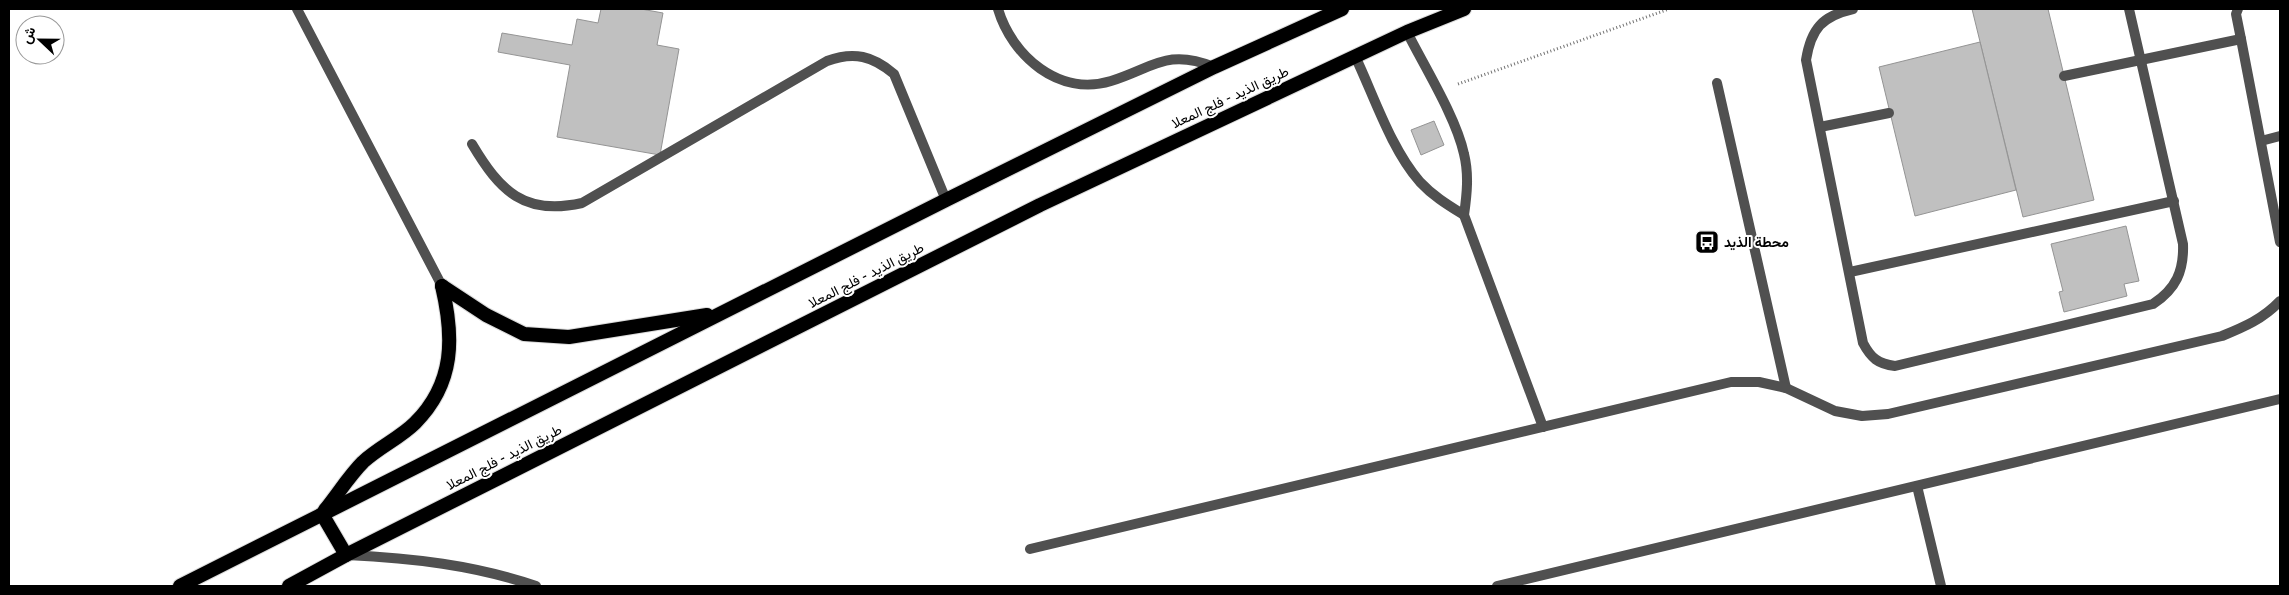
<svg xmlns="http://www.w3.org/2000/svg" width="2289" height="595" viewBox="0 0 2289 595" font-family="'IBM Plex Sans',Vazirmatn,sans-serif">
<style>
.building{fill:#c0c0c0;stroke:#949494}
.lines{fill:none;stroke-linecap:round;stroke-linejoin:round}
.trunk-casing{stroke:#dbdbdb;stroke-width:16}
.path{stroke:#727272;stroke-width:3;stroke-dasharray:1 2.5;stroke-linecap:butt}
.service{stroke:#505050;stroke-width:10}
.minor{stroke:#505050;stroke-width:10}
.trunk{stroke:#000;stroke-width:14}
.labels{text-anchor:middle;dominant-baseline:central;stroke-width:4;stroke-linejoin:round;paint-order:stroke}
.street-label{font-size:14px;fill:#000;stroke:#fff}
.poi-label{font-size:14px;font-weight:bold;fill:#000;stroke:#fff;text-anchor:start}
</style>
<rect width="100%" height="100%" fill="#fff"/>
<!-- building -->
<g class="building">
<polygon points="601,9 641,9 663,13 657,45 679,49 660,155 557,137 570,65 498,52 502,33 572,45 577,19 598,23"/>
<polygon points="1972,9 2048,9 2094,200 2023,217"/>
<polygon points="1980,42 2016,190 1915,216 1879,67"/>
<polygon points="1434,121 1444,145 1421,155 1411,130"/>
<polygon points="2126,226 2139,281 2124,284 2127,296 2064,312 2059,292 2063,291 2051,244"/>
</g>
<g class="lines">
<!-- trunk casing -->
<g class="trunk-casing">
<g id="trunk">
<polyline points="442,286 486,315 524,334 569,337 707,315"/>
<path d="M 325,510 C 338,494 349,476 363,462 C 379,447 400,438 415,423 C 455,383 454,337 442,286"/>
<polyline points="322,514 346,555"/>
<polyline points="180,586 946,200 1214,67 1342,9"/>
<polyline points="289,586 346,555 1040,205 1407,32 1464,9"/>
</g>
</g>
<!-- path -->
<polyline class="path" points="1458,84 1669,9"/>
<!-- service -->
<g class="service">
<path d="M 1853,9 C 1822,16 1811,29 1806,60 L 1863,343 C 1871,358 1878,364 1895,366 L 2153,304 C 2176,289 2184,271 2183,244 L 2129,9"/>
<polyline points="2238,9 2236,14 2241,39 2280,242"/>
<path d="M 1407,32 C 1424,66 1456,117 1464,154 C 1469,174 1467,194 1464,215 L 1543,427"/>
<path d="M 1355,56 C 1374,96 1391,149 1420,182 C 1433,196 1448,205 1464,215"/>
<polyline points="2064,76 2241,39"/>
<polyline points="1717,83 1786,388"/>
<polyline points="1820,127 1889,113"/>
<polyline points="2261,141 2280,136"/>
<path d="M 472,144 C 500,191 524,216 582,203 L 827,61 C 854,51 873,56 894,74 L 946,200"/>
<polyline points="1850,272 2174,201"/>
<path d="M 1030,549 L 1731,382 L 1759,382 L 1786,388 L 1835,411 L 1862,416 L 1888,414 L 2222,336 C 2244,327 2263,319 2280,301"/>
</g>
<!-- minor -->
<g class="minor">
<polyline points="297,9 442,286"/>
<path d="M 998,9 C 1012,56 1059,97 1111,81 C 1153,68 1167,48 1214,67"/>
<polyline points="1917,486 1941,586"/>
<path d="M 347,555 C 412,558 474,565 536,586"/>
<polyline points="1497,586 2280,399"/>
</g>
<!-- trunk -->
<use href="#trunk" class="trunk"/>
</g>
<!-- icons -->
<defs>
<g id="bus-square" transform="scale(1.25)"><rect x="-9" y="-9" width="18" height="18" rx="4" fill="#000" stroke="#fff"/><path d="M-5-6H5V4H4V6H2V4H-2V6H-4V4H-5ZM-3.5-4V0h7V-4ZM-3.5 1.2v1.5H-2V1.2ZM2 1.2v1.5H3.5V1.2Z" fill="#fff"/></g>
</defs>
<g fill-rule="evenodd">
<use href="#bus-square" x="1707" y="242"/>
</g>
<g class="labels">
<!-- street labels -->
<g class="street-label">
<text transform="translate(1230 97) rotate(-25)">طريق الذيد - فلج المعلا</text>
<text transform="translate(866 275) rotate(-27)">طريق الذيد - فلج المعلا</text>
<text transform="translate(504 457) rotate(-27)">طريق الذيد - فلج المعلا</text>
</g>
<!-- poi labels -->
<g class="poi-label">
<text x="1724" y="242">محطة الذيد</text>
</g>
</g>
<!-- border -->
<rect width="2289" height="595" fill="none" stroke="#000000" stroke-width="20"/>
<!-- north arrow -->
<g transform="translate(40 40) rotate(292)"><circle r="24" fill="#ffffff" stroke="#999999"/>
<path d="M0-4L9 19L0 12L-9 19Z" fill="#000000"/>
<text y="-8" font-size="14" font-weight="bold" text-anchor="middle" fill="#000000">ش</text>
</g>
</svg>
